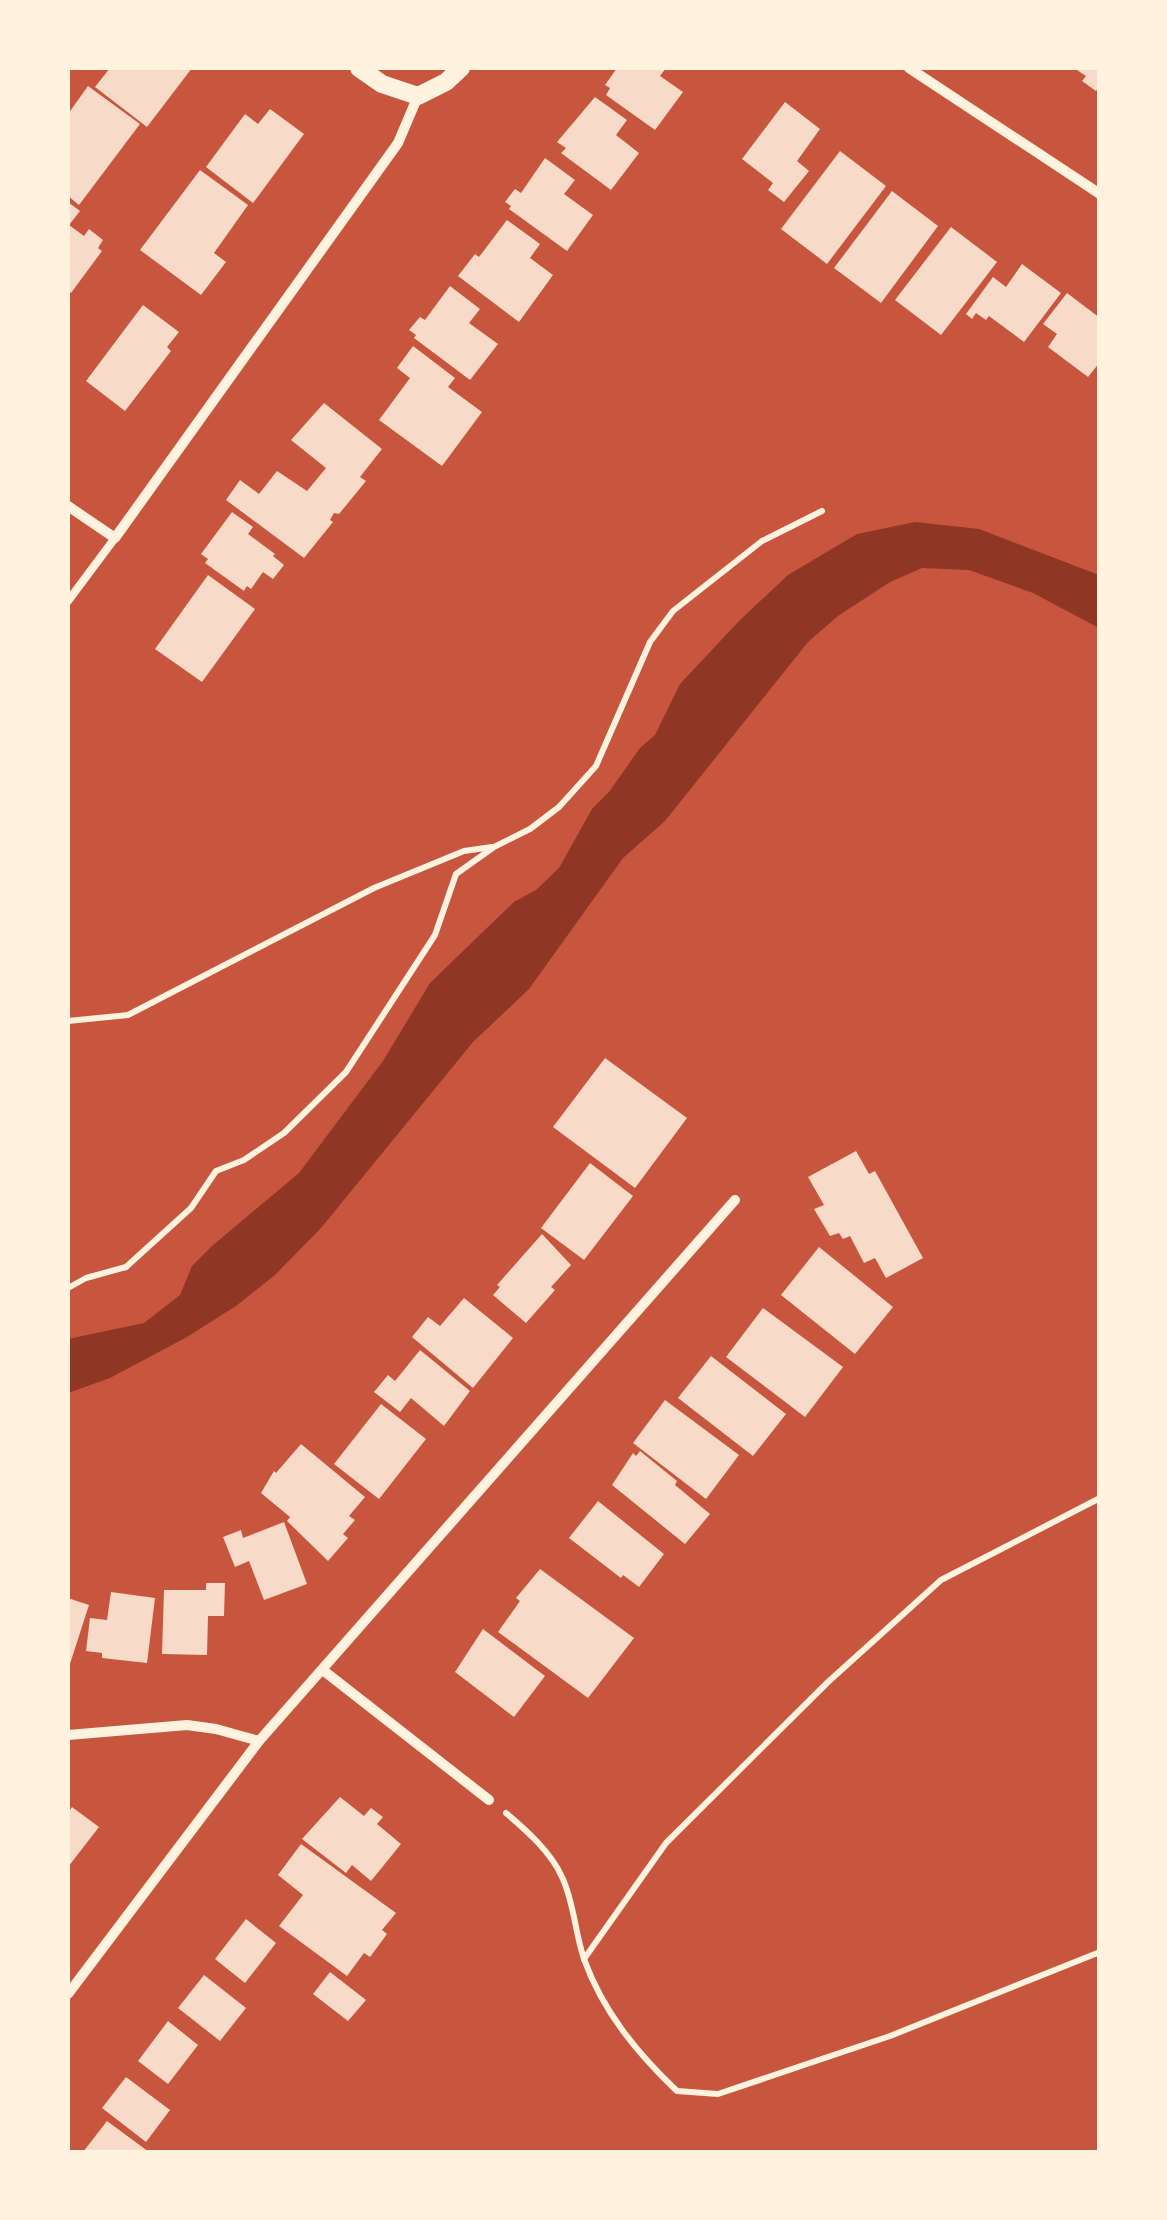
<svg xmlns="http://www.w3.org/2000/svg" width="1167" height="2220" viewBox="0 0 1167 2220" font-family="'Work Sans',sans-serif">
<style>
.water{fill:#8f3625}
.building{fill:#f7dbc8}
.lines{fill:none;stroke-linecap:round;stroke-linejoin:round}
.path{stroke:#fff3e0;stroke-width:6}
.service{stroke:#fff3e0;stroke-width:8}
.minor{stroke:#fff3e0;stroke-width:10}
.tertiary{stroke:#fff3e0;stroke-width:18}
</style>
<rect width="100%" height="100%" fill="#c8553d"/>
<!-- water -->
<polygon class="water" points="915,522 979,529 1099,575 1099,628 1033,593 969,570 922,568 890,582 838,616 808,642 665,821 623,858 529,989 473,1042 321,1228 275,1275 236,1306 187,1337 110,1378 68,1393 68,1339 144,1323 180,1295 192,1266 212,1246 299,1173 383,1061 430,983 514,902 536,890 559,868 592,809 609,792 640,748 655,735 680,684 740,620 788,575 857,534"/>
<!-- building -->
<g class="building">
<polygon points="110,68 192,68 147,127 95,87"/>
<polygon points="617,68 666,68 660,76 683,92 655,130 606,95 610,88 605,85"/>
<polygon points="1074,68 1100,68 1100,86 1096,91 1082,81 1086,76"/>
<polygon points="88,86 140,124 79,205 68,196 68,114"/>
<polygon points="595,97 627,120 616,135 639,153 611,190 561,153 566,148 557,142"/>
<polygon points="785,102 820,129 797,161 809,171 784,202 768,190 773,183 742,159"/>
<polygon points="270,109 304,134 253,203 206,167 245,114 258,124"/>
<polygon points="840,151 886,186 827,264 781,229"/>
<polygon points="545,158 575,180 564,194 593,215 567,251 509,209 511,206 505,202 515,189 521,193"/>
<polygon points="200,170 248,205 214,253 226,262 201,295 140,250"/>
<polygon points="892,191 938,226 881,303 834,268"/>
<polygon points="68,202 80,211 69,225 84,236 89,229 103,240 98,248 102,251 71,293 68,290"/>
<polygon points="507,220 540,244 530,258 553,275 519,322 458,276 475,254 479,257"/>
<polygon points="951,227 997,262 941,335 895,300"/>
<polygon points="1022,264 1061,293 1024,342 989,316 986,320 976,313 972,319 966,314 993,277 1006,287"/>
<polygon points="450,286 480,309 469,323 498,344 470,380 414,338 416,335 409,330 420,317 425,320"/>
<polygon points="1067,293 1100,318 1100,362 1088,377 1048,347 1057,334 1043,324"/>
<polygon points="143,305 179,332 167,347 171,351 125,411 86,381"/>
<polygon points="413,346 455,378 448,387 482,412 442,466 379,420 410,378 397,368"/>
<polygon points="324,403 382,449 360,477 366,481 339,514 334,513 330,520 333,522 304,558 226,500 240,480 259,494 277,471 307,491 326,468 291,440"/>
<polygon points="232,512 253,527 248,534 275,554 273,556 284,565 273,579 263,572 251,589 247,586 244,591 205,563 208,559 201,554"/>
<polygon points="208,575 255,609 202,682 155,649"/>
<polygon points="605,1058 687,1118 635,1188 553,1127"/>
<polygon points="856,1151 869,1174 875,1171 923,1258 886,1278 875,1258 864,1263 850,1236 843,1239 839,1233 830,1236 814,1209 824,1205 808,1177"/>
<polygon points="590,1163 633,1196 584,1260 541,1228"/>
<polygon points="542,1234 571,1265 551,1287 555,1290 526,1323 493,1295 500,1287 497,1285"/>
<polygon points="819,1247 893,1307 855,1354 781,1295"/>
<polygon points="464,1298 513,1338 473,1388 412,1337 428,1317 440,1326"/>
<polygon points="763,1308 843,1367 805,1417 726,1357"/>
<polygon points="420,1350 470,1391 444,1426 411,1398 400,1412 374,1392 388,1375 395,1381"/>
<polygon points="711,1356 786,1414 753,1456 678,1398"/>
<polygon points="665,1400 739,1455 706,1499 633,1443"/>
<polygon points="381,1404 426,1439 379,1499 334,1464"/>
<polygon points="301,1444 365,1497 349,1516 355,1520 343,1534 348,1538 328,1561 287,1521 290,1517 261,1493 274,1471 276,1473"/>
<polygon points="640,1451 677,1481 675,1485 710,1514 685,1544 612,1485 633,1453 636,1456"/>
<polygon points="598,1501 664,1554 639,1587 623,1575 621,1578 569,1538"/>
<polygon points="284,1522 307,1584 264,1600 249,1561 235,1567 223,1537 241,1530 243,1538"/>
<polygon points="540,1569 634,1638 588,1698 498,1632 520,1601 516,1598"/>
<polygon points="206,1583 225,1583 224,1616 208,1616 207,1655 162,1654 164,1590 206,1590"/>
<polygon points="111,1592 155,1598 147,1663 102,1658 102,1653 86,1651 90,1618 107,1620"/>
<polygon points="68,1598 89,1605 68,1670"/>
<polygon points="483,1629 545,1676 514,1717 455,1672"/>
<polygon points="340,1797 364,1816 371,1808 383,1817 377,1824 401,1844 371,1881 352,1865 346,1873 302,1839"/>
<polygon points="72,1807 99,1827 68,1867 68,1813"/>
<polygon points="301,1844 396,1913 382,1930 387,1934 370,1957 364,1953 347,1976 279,1926 303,1895 278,1875"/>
<polygon points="246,1919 276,1943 245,1983 215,1959"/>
<polygon points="330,1972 366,2000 348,2021 313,1994"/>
<polygon points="204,1975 246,2008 220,2041 178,2008"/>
<polygon points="168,2021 198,2045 168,2084 138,2061"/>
<polygon points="126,2077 170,2110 146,2142 102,2108"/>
<polygon points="107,2121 149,2152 83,2152"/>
</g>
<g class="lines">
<!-- path -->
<g class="path">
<polyline points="68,1021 128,1015 374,888 464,851 492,847"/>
<polyline points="68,1288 86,1278 126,1267 191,1208 216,1171 244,1160 284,1133 346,1072 435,935 456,874 494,847 530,829 559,807 596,766 650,642 673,611 762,541 822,511"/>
<path d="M 506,1813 C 526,1830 551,1852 562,1877 C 574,1902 575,1933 584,1959 C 603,2012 638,2054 677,2091 L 718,2094 L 890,2036 L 1100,1952"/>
<polyline points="584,1959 666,1843 828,1682 941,1580 1100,1498"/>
</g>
<!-- service -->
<polyline class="service" points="68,601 115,538"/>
<!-- minor -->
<g class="minor">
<polyline points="909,68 1100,194"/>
<polyline points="68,506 115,538 398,143 418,96"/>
<polyline points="324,1671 489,1800"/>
<polyline points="68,1735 187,1725 216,1729 259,1741"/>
<polyline points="68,1994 259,1741 735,1200"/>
</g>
<!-- tertiary -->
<polyline class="tertiary" points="359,68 382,84 418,96 446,82 461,68"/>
</g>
<!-- border -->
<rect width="1167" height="2220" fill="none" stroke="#fff3e0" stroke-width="140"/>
</svg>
